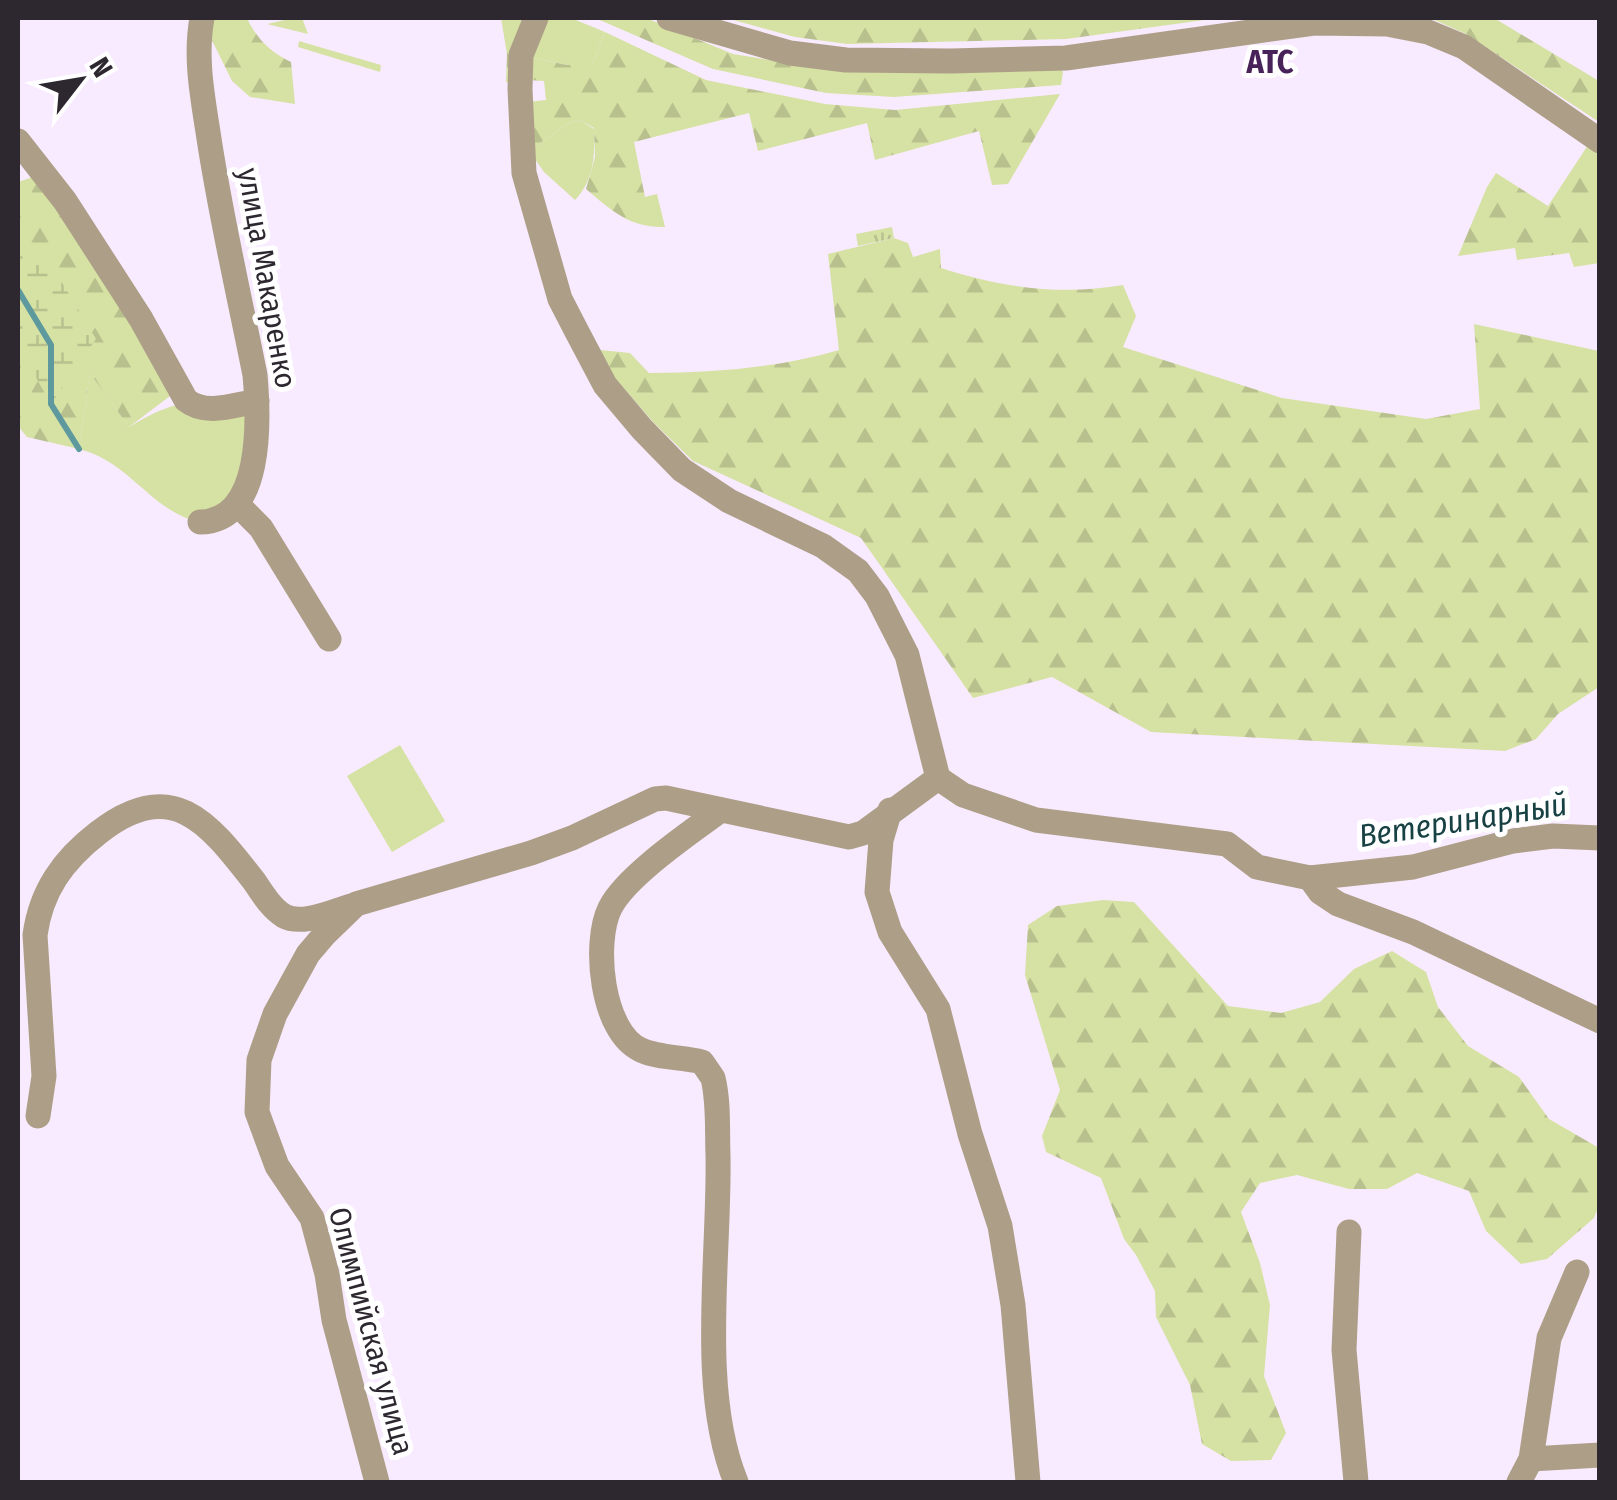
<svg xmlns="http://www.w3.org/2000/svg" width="1617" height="1500" viewBox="0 0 1617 1500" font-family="'Fira Sans Condensed',sans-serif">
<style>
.grass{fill:#d6e1a4}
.forest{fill:url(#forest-firs)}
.wetland{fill:url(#wetland-marsh)}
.park{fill:url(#park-tufts)}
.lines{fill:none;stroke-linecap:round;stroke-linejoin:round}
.stream{stroke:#5e999e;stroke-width:6}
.minor{stroke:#ad9f87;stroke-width:25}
.labels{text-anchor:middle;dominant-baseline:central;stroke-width:10;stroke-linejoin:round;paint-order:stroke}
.street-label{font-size:30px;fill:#2d2730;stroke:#fff}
.neighbourhood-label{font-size:32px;font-weight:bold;fill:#482359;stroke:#fff}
.water-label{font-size:32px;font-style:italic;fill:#184143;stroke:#fff}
</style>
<defs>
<pattern id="forest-firs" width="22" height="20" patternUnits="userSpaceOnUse" patternTransform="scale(2.5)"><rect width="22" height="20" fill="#d6e1a4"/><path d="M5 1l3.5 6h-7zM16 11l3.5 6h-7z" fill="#b8c18e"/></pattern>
<pattern id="wetland-marsh" width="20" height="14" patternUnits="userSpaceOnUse" patternTransform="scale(2.5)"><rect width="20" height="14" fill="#d6e1a4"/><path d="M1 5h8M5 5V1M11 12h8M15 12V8" fill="none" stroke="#b8c18e"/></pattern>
<pattern id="park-tufts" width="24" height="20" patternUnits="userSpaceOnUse" patternTransform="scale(2.5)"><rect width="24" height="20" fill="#d6e1a4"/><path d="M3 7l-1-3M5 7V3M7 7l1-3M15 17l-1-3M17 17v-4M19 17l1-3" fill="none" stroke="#b8c18e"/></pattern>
</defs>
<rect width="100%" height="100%" fill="#f9ebff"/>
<!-- grass -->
<g class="grass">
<polygon points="294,18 302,18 308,34 267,24"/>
<polygon points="545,18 571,18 605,32 592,65 567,65 529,57"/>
<polygon points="299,41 381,65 380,72 298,47"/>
<path d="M 580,120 L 594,129 C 595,155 594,180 575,200 L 544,172 L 529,151 L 567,124 Z"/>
<path d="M 90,372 L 129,427 C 180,396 200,400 257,401 L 246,484 L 200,522 C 151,512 131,462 79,449 Z"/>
<polygon points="400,745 445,821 392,852 347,776"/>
</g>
<!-- forest -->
<g class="forest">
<path d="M 201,18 L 247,18 C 256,38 270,52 291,62 L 295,104 L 250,97 L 232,81 Z"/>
<polygon points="501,18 524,18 512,83 506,82 507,54"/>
<polygon points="595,18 646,18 733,54 844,72 1058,64 1063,72 1061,85 894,97 826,93 713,69"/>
<polygon points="726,18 1219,18 1066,39 847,44 795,37"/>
<polygon points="1430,18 1494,18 1599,81 1599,122 1466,34"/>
<path d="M 605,32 L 706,80 L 825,104 L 895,110 L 1060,94 L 1008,184 L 992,185 L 979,131 L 875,160 L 867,123 L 758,151 L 749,113 L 634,142 L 645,197 L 657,194 L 665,227 C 630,228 612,211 586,189 L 595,157 L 594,128 L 580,120 L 567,124 L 529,151 L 527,102 L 546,100 L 544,81 L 527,80 L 529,57 L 567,65 L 592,65 Z"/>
<polygon points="1588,145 1599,152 1599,263 1574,267 1569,253 1517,260 1515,248 1458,256 1487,187 1496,173 1548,206"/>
<polygon points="42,168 182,387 129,427 90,373 79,449 27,437 18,426 18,182 30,178"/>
<path d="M 894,238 L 908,243 L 913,257 L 940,249 L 941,268 C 999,287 1062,296 1123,285 L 1136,316 L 1123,347 L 1282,398 L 1426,419 L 1480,409 L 1474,324 L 1599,351 L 1599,687 L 1558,714 L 1536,739 L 1505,751 L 1151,732 L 1052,677 L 973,698 L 861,538 L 693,461 L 653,422 L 590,349 L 630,353 L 649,373 C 713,373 777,368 839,350 L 828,254 Z"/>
<polygon points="1103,900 1134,902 1228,1006 1281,1013 1320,1002 1354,969 1392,951 1426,972 1438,1007 1468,1046 1519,1077 1549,1119 1599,1148 1599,1205 1594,1218 1547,1259 1521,1264 1486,1231 1469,1191 1417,1173 1387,1189 1349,1189 1297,1175 1260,1183 1241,1212 1260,1263 1270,1305 1264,1376 1286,1433 1271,1460 1231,1461 1202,1444 1190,1385 1156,1317 1155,1291 1136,1255 1124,1239 1101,1178 1046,1152 1042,1136 1060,1090 1025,975 1028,925 1057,906"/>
</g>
<!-- wetland -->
<polygon class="wetland" points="18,250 55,271 96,339 51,404 18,346"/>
<!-- park -->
<polygon class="park" points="892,227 894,238 858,246 856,234"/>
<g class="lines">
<!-- stream -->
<polyline class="stream" points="18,290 51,345 51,404 79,449"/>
<!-- minor -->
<g class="minor">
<polyline points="536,18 521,55 520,89 524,173 560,299 576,330 605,385 642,429 682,470 729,501 823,546 858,571 877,596 907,655 938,778"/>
<polyline points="669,18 790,53 846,60 951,61 1066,58 1314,23 1387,24 1428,32 1464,47 1600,141"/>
<path d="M 18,141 L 65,201 L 141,319 L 186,400 C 205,416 234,405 257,401"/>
<polyline points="238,505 261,528 329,639"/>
<path d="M 200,522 C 263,522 259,420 255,375 C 239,294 220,214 208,132 C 202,94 195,56 202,18"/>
<path d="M 721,810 C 691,832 626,876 610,908 C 593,942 601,1032 641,1050 C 658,1058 683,1057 702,1062 L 713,1078 C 719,1103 717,1129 718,1155 C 720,1256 698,1389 736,1482"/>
<polyline points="890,810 881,840 877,892 890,932 938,1009 970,1134 1000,1226 1013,1305 1028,1482"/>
<polyline points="1310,878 1320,892 1338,904 1413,932 1600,1021"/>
<path d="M 38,1116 L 44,1076 L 35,935 C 41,891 63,860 98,833 C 172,775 208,822 254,881 C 262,893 271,908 284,916 C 302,926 333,911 351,906"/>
<polyline points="1349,1232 1344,1350 1356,1482"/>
<polyline points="1531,1459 1600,1455"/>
<polyline points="377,1482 334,1320 327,1274 312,1218 277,1166 257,1112 259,1060 275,1014 308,954 325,934 356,904 531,853 572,838 655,799 666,798 849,837 863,833 938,778 963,795 1036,820 1227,844 1257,867 1310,878 1413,867 1513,841 1553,836 1600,838"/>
<polyline points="1519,1482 1531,1459 1549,1338 1577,1272"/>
</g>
</g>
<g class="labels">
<!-- street labels -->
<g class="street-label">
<text transform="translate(267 278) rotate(80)">улица Макаренко</text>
<text transform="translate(371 1331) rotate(75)">Олимпийская улица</text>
</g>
<!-- neighbourhood labels -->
<g class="neighbourhood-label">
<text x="1270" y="62">АТС</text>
</g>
<!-- water labels -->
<g class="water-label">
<text transform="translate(1463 820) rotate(-9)">Ветеринарный</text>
</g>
</g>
<!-- border -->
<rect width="1617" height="1500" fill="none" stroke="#2d2730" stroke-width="40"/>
<!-- north arrow -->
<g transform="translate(80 80) rotate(59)" stroke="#ffffff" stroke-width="8" paint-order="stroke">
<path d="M0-8L18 38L0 25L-18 38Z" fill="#2d2730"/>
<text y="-15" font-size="28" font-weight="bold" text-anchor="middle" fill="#2d2730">N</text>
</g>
</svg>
